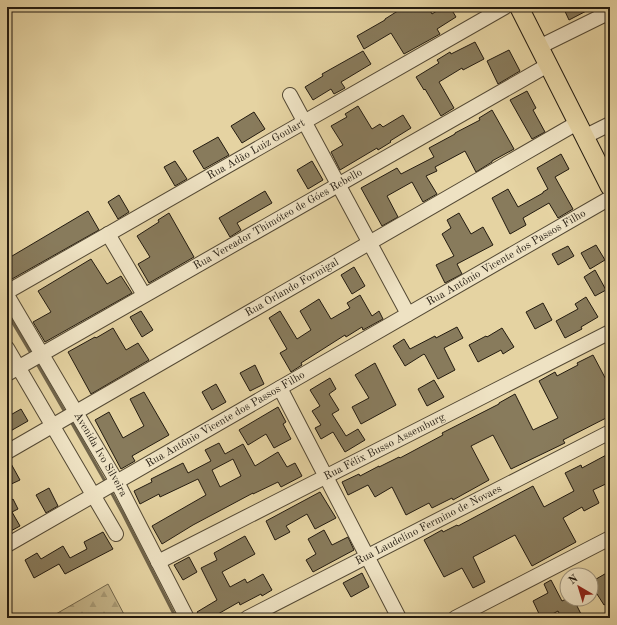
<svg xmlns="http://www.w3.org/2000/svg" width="617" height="625" viewBox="0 0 617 625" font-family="'Old Standard TT',serif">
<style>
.forest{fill:url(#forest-firs);stroke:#74684c}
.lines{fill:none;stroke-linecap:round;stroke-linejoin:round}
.stream{stroke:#70644a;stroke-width:3}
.building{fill:#887b5c;stroke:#231b10;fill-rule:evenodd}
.minor-casing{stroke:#544934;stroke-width:16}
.major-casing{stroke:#231b10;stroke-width:20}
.minor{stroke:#eee2c3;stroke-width:14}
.major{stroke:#e5d3a2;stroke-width:18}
.labels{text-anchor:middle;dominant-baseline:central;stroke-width:3;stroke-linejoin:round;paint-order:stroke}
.street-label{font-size:11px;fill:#231b10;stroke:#eee2c3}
</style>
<defs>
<pattern id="forest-firs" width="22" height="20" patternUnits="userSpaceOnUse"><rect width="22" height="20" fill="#c4b489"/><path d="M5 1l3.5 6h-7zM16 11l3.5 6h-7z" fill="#a89a75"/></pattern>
</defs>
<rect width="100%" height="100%" fill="#e5d3a2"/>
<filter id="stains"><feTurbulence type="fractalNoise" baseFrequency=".005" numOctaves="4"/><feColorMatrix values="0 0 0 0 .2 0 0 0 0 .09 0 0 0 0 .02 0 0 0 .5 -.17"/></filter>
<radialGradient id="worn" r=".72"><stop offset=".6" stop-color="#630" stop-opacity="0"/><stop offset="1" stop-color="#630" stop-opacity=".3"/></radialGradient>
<!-- forest -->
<polygon class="forest" points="108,584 126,618 49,618"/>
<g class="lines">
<!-- stream -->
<g class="stream">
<polyline points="7,313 32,355"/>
<polyline points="36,362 66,414"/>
<polyline points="70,420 106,483"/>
<polyline points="110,490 123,514 176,618"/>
</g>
</g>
<!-- building -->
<g class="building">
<polygon points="404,7 428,7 432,14 443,7 450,7 456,17 437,29 440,34 404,54 391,33 364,49 357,36 385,20 385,19"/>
<polygon points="563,7 594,7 569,20"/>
<polygon points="475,42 484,59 463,70 462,68 439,82 454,108 441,116 425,89 424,90 416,77 439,63 437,60 450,52 451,54"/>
<polygon points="509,50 520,71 498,84 487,61"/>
<polygon points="363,51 371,64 341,82 345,88 334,94 331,89 313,100 305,87 323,76 322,74"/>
<polygon points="527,91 536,108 533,110 545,132 532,139 510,100"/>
<polygon points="358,106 372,129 380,124 383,127 403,115 411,128 390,141 391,142 378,150 377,148 340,170 331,152 343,145 331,126 347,117 345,114"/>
<polygon points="492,110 514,149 492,161 492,162 476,172 465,151 435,167 437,171 426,176 437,194 423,202 412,182 387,196 398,217 382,226 361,188 397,168 401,174 434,157 429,148 455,134 455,133 480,120 479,118"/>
<polygon points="254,112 265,129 242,143 231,126"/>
<polygon points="218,137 229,155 204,169 193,151"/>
<polygon points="561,154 569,169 555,177 573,209 558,218 549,203 523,218 526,225 510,234 492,198 508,189 518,207 543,193 543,192 548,189 537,168"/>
<polygon points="175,161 187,179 175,186 164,167"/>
<polygon points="312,161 323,180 308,189 297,170"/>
<polygon points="265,191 272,203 237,223 241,230 230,237 219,218"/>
<polygon points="119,195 129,212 118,219 108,202"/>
<polygon points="88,211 99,230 12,279 7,270 7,259"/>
<polygon points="169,213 194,257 149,283 138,264 150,257 137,236 159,222 158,220"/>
<polygon points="459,213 471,234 483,227 493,245 457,264 462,274 445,283 436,265 454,256 442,234 451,228 447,220"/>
<polygon points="596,245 605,260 590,269 581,253"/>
<polygon points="568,246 574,256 558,265 552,254"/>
<polygon points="91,259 107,284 121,276 132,293 45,342 33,322 51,312 38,291"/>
<polygon points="354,267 365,286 352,294 341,275"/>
<polygon points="595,270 606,290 595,296 584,277"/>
<polygon points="360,295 372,316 379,311 383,319 363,330 362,327 346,337 345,335 301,363 302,365 291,372 280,353 287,349 269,318 280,311 297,339 311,330 300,311 319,299 331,319 350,308 347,303"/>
<polygon points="586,297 598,317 581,327 582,329 565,338 556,321 578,309 575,304"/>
<polygon points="543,303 552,320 535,329 526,312"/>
<polygon points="141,311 153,330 142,337 130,317"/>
<polygon points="457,327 463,338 444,348 455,370 438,379 425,355 424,354 405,366 393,346 404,339 410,349 435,336 436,338"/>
<polygon points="113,328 126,350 138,343 149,360 91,394 68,352 95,337 96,338"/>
<polygon points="502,328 514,347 503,354 501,350 478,362 469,345 486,336 487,337"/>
<polygon points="593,355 610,387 610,416 563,440 565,443 511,469 493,435 471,446 489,480 453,500 452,498 432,508 429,503 406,515 392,487 375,497 368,485 348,495 342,482 359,474 360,476 379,466 379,467 399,457 400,458 443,435 442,433 499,404 499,403 515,394 533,430 558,418 539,381 555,372 557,376 578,365 577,363"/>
<polygon points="375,363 396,405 361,424 352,407 369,398 355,375"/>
<polygon points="255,365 264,384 250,391 240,373"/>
<polygon points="330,378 336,389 329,394 339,410 332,414 346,436 358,429 365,440 345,452 333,432 321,439 315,428 321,425 312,411 320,406 310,390"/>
<polygon points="434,380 444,397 427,406 418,389"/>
<polygon points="216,384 226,402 212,410 202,392"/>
<polygon points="144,392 169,435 132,456 135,461 121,469 95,420 109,412 123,438 144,426 130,399"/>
<polygon points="278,407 286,422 283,424 291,439 274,448 266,434 248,445 239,430"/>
<polygon points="21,409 28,421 7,433 7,417"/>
<path d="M 219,443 L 225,454 L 243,444 L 255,466 L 278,452 L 287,467 L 295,463 L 302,476 L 281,487 L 278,482 L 253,494 L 253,493 L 193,525 L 162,544 L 152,526 L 206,495 L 198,479 L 160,497 L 159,494 L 140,504 L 134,491 L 152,482 L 151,479 L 183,463 L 188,473 L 211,461 L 205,450 ZM 233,459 L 241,476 L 220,487 L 212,470 Z"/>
<polygon points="610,453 610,482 593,490 599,503 584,511 582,507 563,518 576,542 532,566 515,535 473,557 485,582 473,588 462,568 444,577 424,540 442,530 443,532 457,525 458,526 533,486 544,507 574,491 565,473 581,465 582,468"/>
<polygon points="7,460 9,460 20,480 7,486"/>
<polygon points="49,488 58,506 46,513 36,495"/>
<polygon points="320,492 336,518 315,529 307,514 286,526 290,532 275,540 266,521"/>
<polygon points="13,499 18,509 12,512 20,526 7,533 7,503"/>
<polygon points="324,530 332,545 348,537 354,550 313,572 306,560 316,554 308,539"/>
<polygon points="103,532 113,549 65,574 59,564 34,578 25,560 37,553 41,559 63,546 70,558 87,549 84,542"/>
<polygon points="245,536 255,554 222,572 230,587 245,579 247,583 263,574 272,590 262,596 261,594 240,605 239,602 218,614 220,618 201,618 197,612 217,600 201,568 217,560 214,553"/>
<polygon points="189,557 197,572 183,580 174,565"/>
<polygon points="610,571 610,602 604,605 597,594 591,598 591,582"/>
<polygon points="362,573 369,587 351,597 343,583"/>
<polygon points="551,580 562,601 566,599 590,599 577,606 583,618 565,618 563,614 560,615 558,611 545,618 541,618 533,601 548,593 544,584"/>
</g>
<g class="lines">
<!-- minor casing -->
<g class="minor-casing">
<g id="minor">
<polyline points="539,47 610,12"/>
<polyline points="290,95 408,314"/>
<polyline points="584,137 610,124"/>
<polyline points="108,234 144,295"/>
<path id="s1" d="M 7,292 L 505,7"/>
<path id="s2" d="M 7,295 L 117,482 L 187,618"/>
<polyline points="7,348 116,534"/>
<path id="s3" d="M 7,374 L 548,65"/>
<polyline points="280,388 399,618"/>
<path id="s4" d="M 7,452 L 577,123"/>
<path id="s5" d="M 7,545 L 610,198"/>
<path id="s6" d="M 158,562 L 610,332"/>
<path id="s7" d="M 247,618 L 610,432"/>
<polyline points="455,618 610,538"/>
</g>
</g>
<!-- major casing -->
<g class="major-casing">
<polyline id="major" points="519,7 610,187"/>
</g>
<!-- minor -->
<use href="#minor" class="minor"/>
<!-- major -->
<use href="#major" class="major"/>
</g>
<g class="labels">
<!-- street labels -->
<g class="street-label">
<text stroke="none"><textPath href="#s1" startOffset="287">Rua Adão Luiz Goulart</textPath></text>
<text stroke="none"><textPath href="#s3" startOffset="312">Rua Vereador Thimóteo de Góes Rebello</textPath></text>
<text stroke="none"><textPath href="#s5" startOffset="576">Rua Antônio Vicente dos Passos Filho</textPath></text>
<text stroke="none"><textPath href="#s4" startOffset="329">Rua Orlando Formigal</textPath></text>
<text stroke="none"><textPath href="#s5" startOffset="252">Rua Antônio Vicente dos Passos Filho</textPath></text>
<text stroke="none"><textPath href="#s6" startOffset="254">Rua Félix Busso Assemburg</textPath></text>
<text stroke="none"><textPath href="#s2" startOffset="185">Avenida Ivo Silveira</textPath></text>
<text stroke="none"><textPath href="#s7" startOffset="204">Rua Laudelino Fermino de Novaes</textPath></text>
</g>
</g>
<!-- margin -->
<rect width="617" height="625" fill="none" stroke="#e5d3a2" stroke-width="24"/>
<rect x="8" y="8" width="601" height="609" fill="none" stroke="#231b10" stroke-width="2"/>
<rect x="12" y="12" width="593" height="601" fill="none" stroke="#231b10"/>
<!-- north arrow -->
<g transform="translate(579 587) rotate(322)"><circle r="19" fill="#eee2c3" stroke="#9d927b"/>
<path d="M0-3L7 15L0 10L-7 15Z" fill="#8f2418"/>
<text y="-6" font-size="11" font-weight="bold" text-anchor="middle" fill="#231b10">N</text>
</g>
<rect width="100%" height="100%" filter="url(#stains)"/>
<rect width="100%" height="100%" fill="url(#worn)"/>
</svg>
